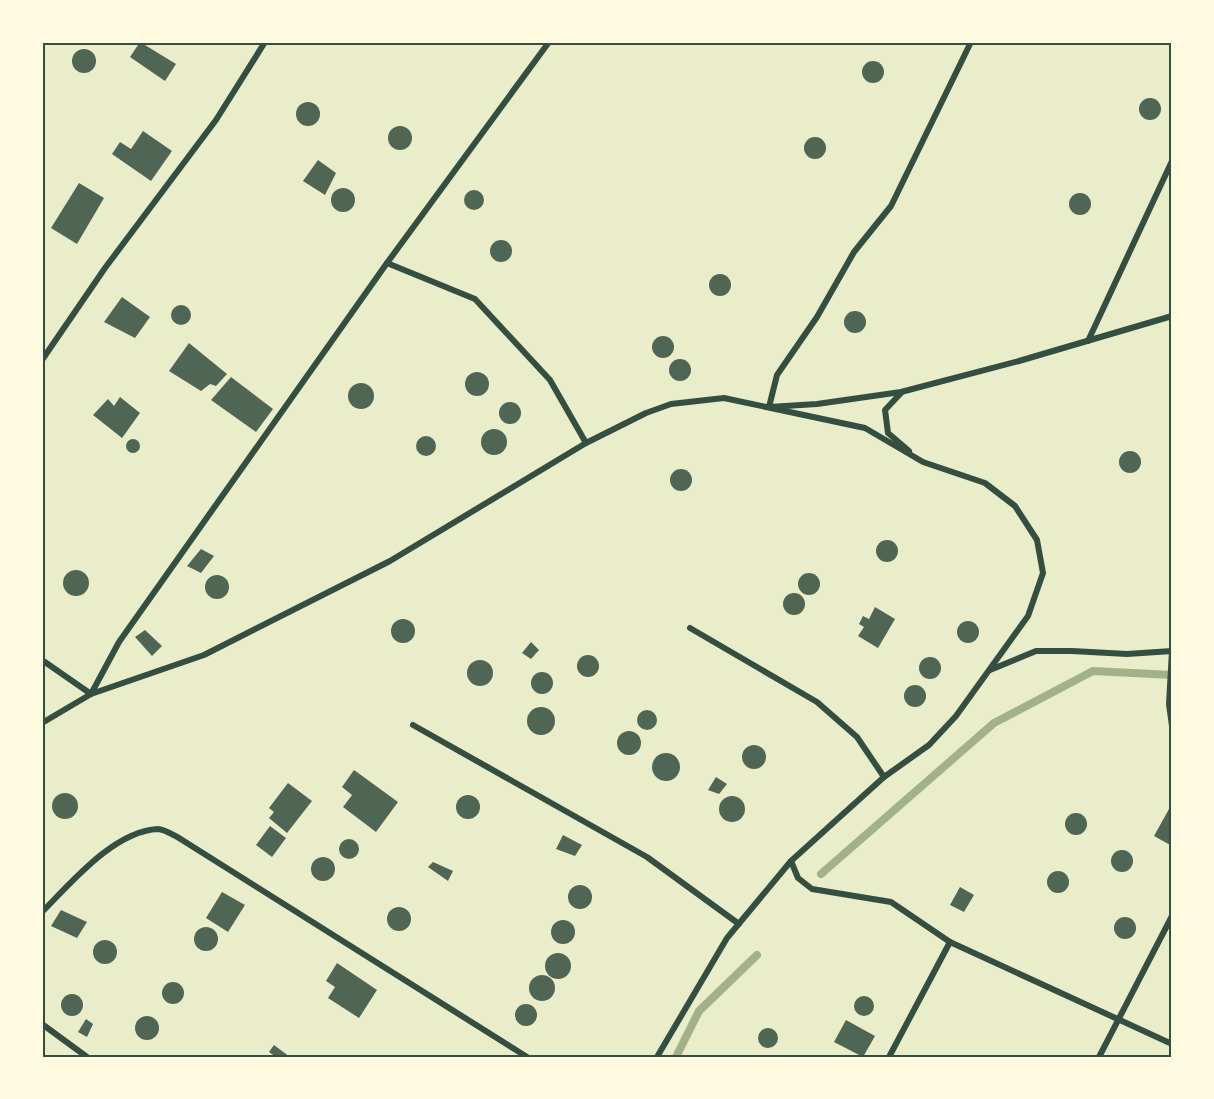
<svg xmlns="http://www.w3.org/2000/svg" width="1214" height="1099" viewBox="0 0 1214 1099" font-family="Inter,sans-serif">
<style>
.lines{fill:none;stroke-linecap:round;stroke-linejoin:round}
.stream{stroke:#a3b18a;stroke-width:8}
.building{fill:#4f6655}
.minor{stroke:#344e41;stroke-width:6}
.neatline{fill:none;stroke:#344e41;stroke-width:2}
</style>
<rect width="100%" height="100%" fill="#e9edc9"/>
<g class="lines">
<!-- stream -->
<g class="stream">
<polyline points="821,874 994,723 1093,671 1172,675"/>
<polyline points="676,1057 699,1011 757,955"/>
</g>
</g>
<!-- building -->
<g class="building">
<polygon points="140,42 176,64 165,81 130,57"/>
<circle cx="84" cy="61" r="12"/>
<circle cx="873" cy="72" r="11"/>
<circle cx="1150" cy="109" r="11"/>
<circle cx="308" cy="114" r="12"/>
<circle cx="400" cy="138" r="12"/>
<polygon points="143,131 172,151 151,181 112,154 120,142 131,149"/>
<circle cx="815" cy="148" r="11"/>
<polygon points="318,160 336,173 325,195 303,181"/>
<polygon points="79,183 104,198 77,244 51,228"/>
<circle cx="343" cy="200" r="12"/>
<circle cx="474" cy="200" r="10"/>
<circle cx="1080" cy="204" r="11"/>
<circle cx="501" cy="251" r="11"/>
<circle cx="720" cy="285" r="11"/>
<polygon points="122,297 150,317 135,338 104,322"/>
<circle cx="181" cy="315" r="10"/>
<circle cx="855" cy="322" r="11"/>
<circle cx="663" cy="347" r="11"/>
<polygon points="189,343 227,374 216,386 210,384 201,391 169,371"/>
<circle cx="680" cy="370" r="11"/>
<circle cx="477" cy="384" r="12"/>
<polygon points="231,377 273,409 256,432 211,400"/>
<circle cx="361" cy="396" r="13"/>
<polygon points="120,397 140,413 122,438 93,415 108,399 114,406"/>
<circle cx="510" cy="413" r="11"/>
<circle cx="494" cy="442" r="13"/>
<circle cx="426" cy="446" r="10"/>
<circle cx="133" cy="446" r="7"/>
<circle cx="1130" cy="462" r="11"/>
<circle cx="681" cy="480" r="11"/>
<circle cx="887" cy="551" r="11"/>
<polygon points="201,549 214,556 201,573 187,566"/>
<circle cx="76" cy="583" r="13"/>
<circle cx="809" cy="584" r="11"/>
<circle cx="217" cy="587" r="12"/>
<circle cx="794" cy="604" r="11"/>
<polygon points="875,607 895,619 878,648 858,636 864,627 859,624 863,616 869,619"/>
<circle cx="403" cy="631" r="12"/>
<circle cx="968" cy="632" r="11"/>
<polygon points="145,630 162,646 152,656 135,637"/>
<polygon points="531,642 539,650 531,659 522,653"/>
<circle cx="588" cy="666" r="11"/>
<circle cx="930" cy="668" r="11"/>
<circle cx="480" cy="673" r="13"/>
<circle cx="542" cy="683" r="11"/>
<circle cx="915" cy="696" r="11"/>
<circle cx="541" cy="721" r="14"/>
<circle cx="647" cy="720" r="10"/>
<circle cx="629" cy="743" r="12"/>
<circle cx="754" cy="757" r="12"/>
<circle cx="666" cy="767" r="14"/>
<polygon points="354,770 398,802 376,832 343,807 352,795 342,787"/>
<polygon points="716,777 727,784 719,794 708,790"/>
<polygon points="288,783 312,801 287,833 269,818 274,812 269,808"/>
<circle cx="65" cy="806" r="13"/>
<circle cx="468" cy="807" r="12"/>
<circle cx="732" cy="809" r="13"/>
<polygon points="1169,809 1172,811 1172,846 1154,836"/>
<circle cx="1076" cy="824" r="11"/>
<polygon points="270,826 286,838 272,857 256,845"/>
<polygon points="563,835 582,845 575,856 556,849"/>
<circle cx="349" cy="849" r="10"/>
<circle cx="1122" cy="861" r="11"/>
<circle cx="323" cy="869" r="12"/>
<polygon points="433,862 453,871 448,881 428,867"/>
<circle cx="1058" cy="882" r="11"/>
<circle cx="580" cy="897" r="12"/>
<polygon points="960,887 974,895 964,912 950,905"/>
<polygon points="222,892 245,905 228,932 206,918"/>
<circle cx="399" cy="919" r="12"/>
<polygon points="61,910 87,922 77,938 51,926"/>
<circle cx="1125" cy="928" r="11"/>
<circle cx="563" cy="932" r="12"/>
<circle cx="206" cy="939" r="12"/>
<circle cx="105" cy="952" r="12"/>
<circle cx="558" cy="966" r="13"/>
<polygon points="337,963 377,990 359,1018 328,998 335,987 326,981"/>
<circle cx="542" cy="988" r="13"/>
<circle cx="173" cy="993" r="11"/>
<circle cx="72" cy="1005" r="11"/>
<circle cx="864" cy="1006" r="10"/>
<circle cx="526" cy="1015" r="11"/>
<circle cx="147" cy="1028" r="12"/>
<polygon points="86,1019 93,1024 87,1037 78,1032"/>
<polygon points="846,1020 875,1036 863,1057 834,1042"/>
<circle cx="768" cy="1038" r="10"/>
<polygon points="274,1045 290,1057 276,1057 269,1052"/>
</g>
<g class="lines">
<!-- minor -->
<g class="minor">
<polyline points="971,42 891,206 854,252 817,317 777,375 769,407 817,404 901,392 1019,361 1172,316"/>
<polyline points="387,263 475,299 550,380 586,443"/>
<polyline points="1088,341 1172,161"/>
<polyline points="42,360 105,268 216,120 265,42"/>
<polyline points="901,393 885,410 888,433 909,451"/>
<polyline points="690,628 817,702 857,737 884,777"/>
<polyline points="1172,651 1169,704 1172,726"/>
<polyline points="42,660 91,694 119,642 387,263 549,42"/>
<polyline points="990,670 1036,651 1072,651 1127,654 1172,651"/>
<polyline points="42,723 91,694 204,655 390,561 586,443 646,413 671,404 724,398 865,428 923,462 985,483 1015,506 1037,540 1043,573 1028,616 956,716 929,745 884,777 791,861 727,938 657,1057"/>
<polyline points="413,725 647,857 739,924"/>
<polyline points="791,861 798,878 812,889 891,902 950,942 1172,1044"/>
<path d="M 42,912 C 71,883 114,831 158,829 C 164,829 173,835 179,838 L 527,1057"/>
<polyline points="42,1024 87,1057"/>
<polyline points="889,1057 950,942"/>
<polyline points="1099,1057 1172,916"/>
</g>
</g>
<!-- border -->
<rect width="1214" height="1099" fill="none" stroke="#fefae0" stroke-width="87"/>
<rect x="44" y="44" width="1126" height="1012" class="neatline"/>
</svg>
